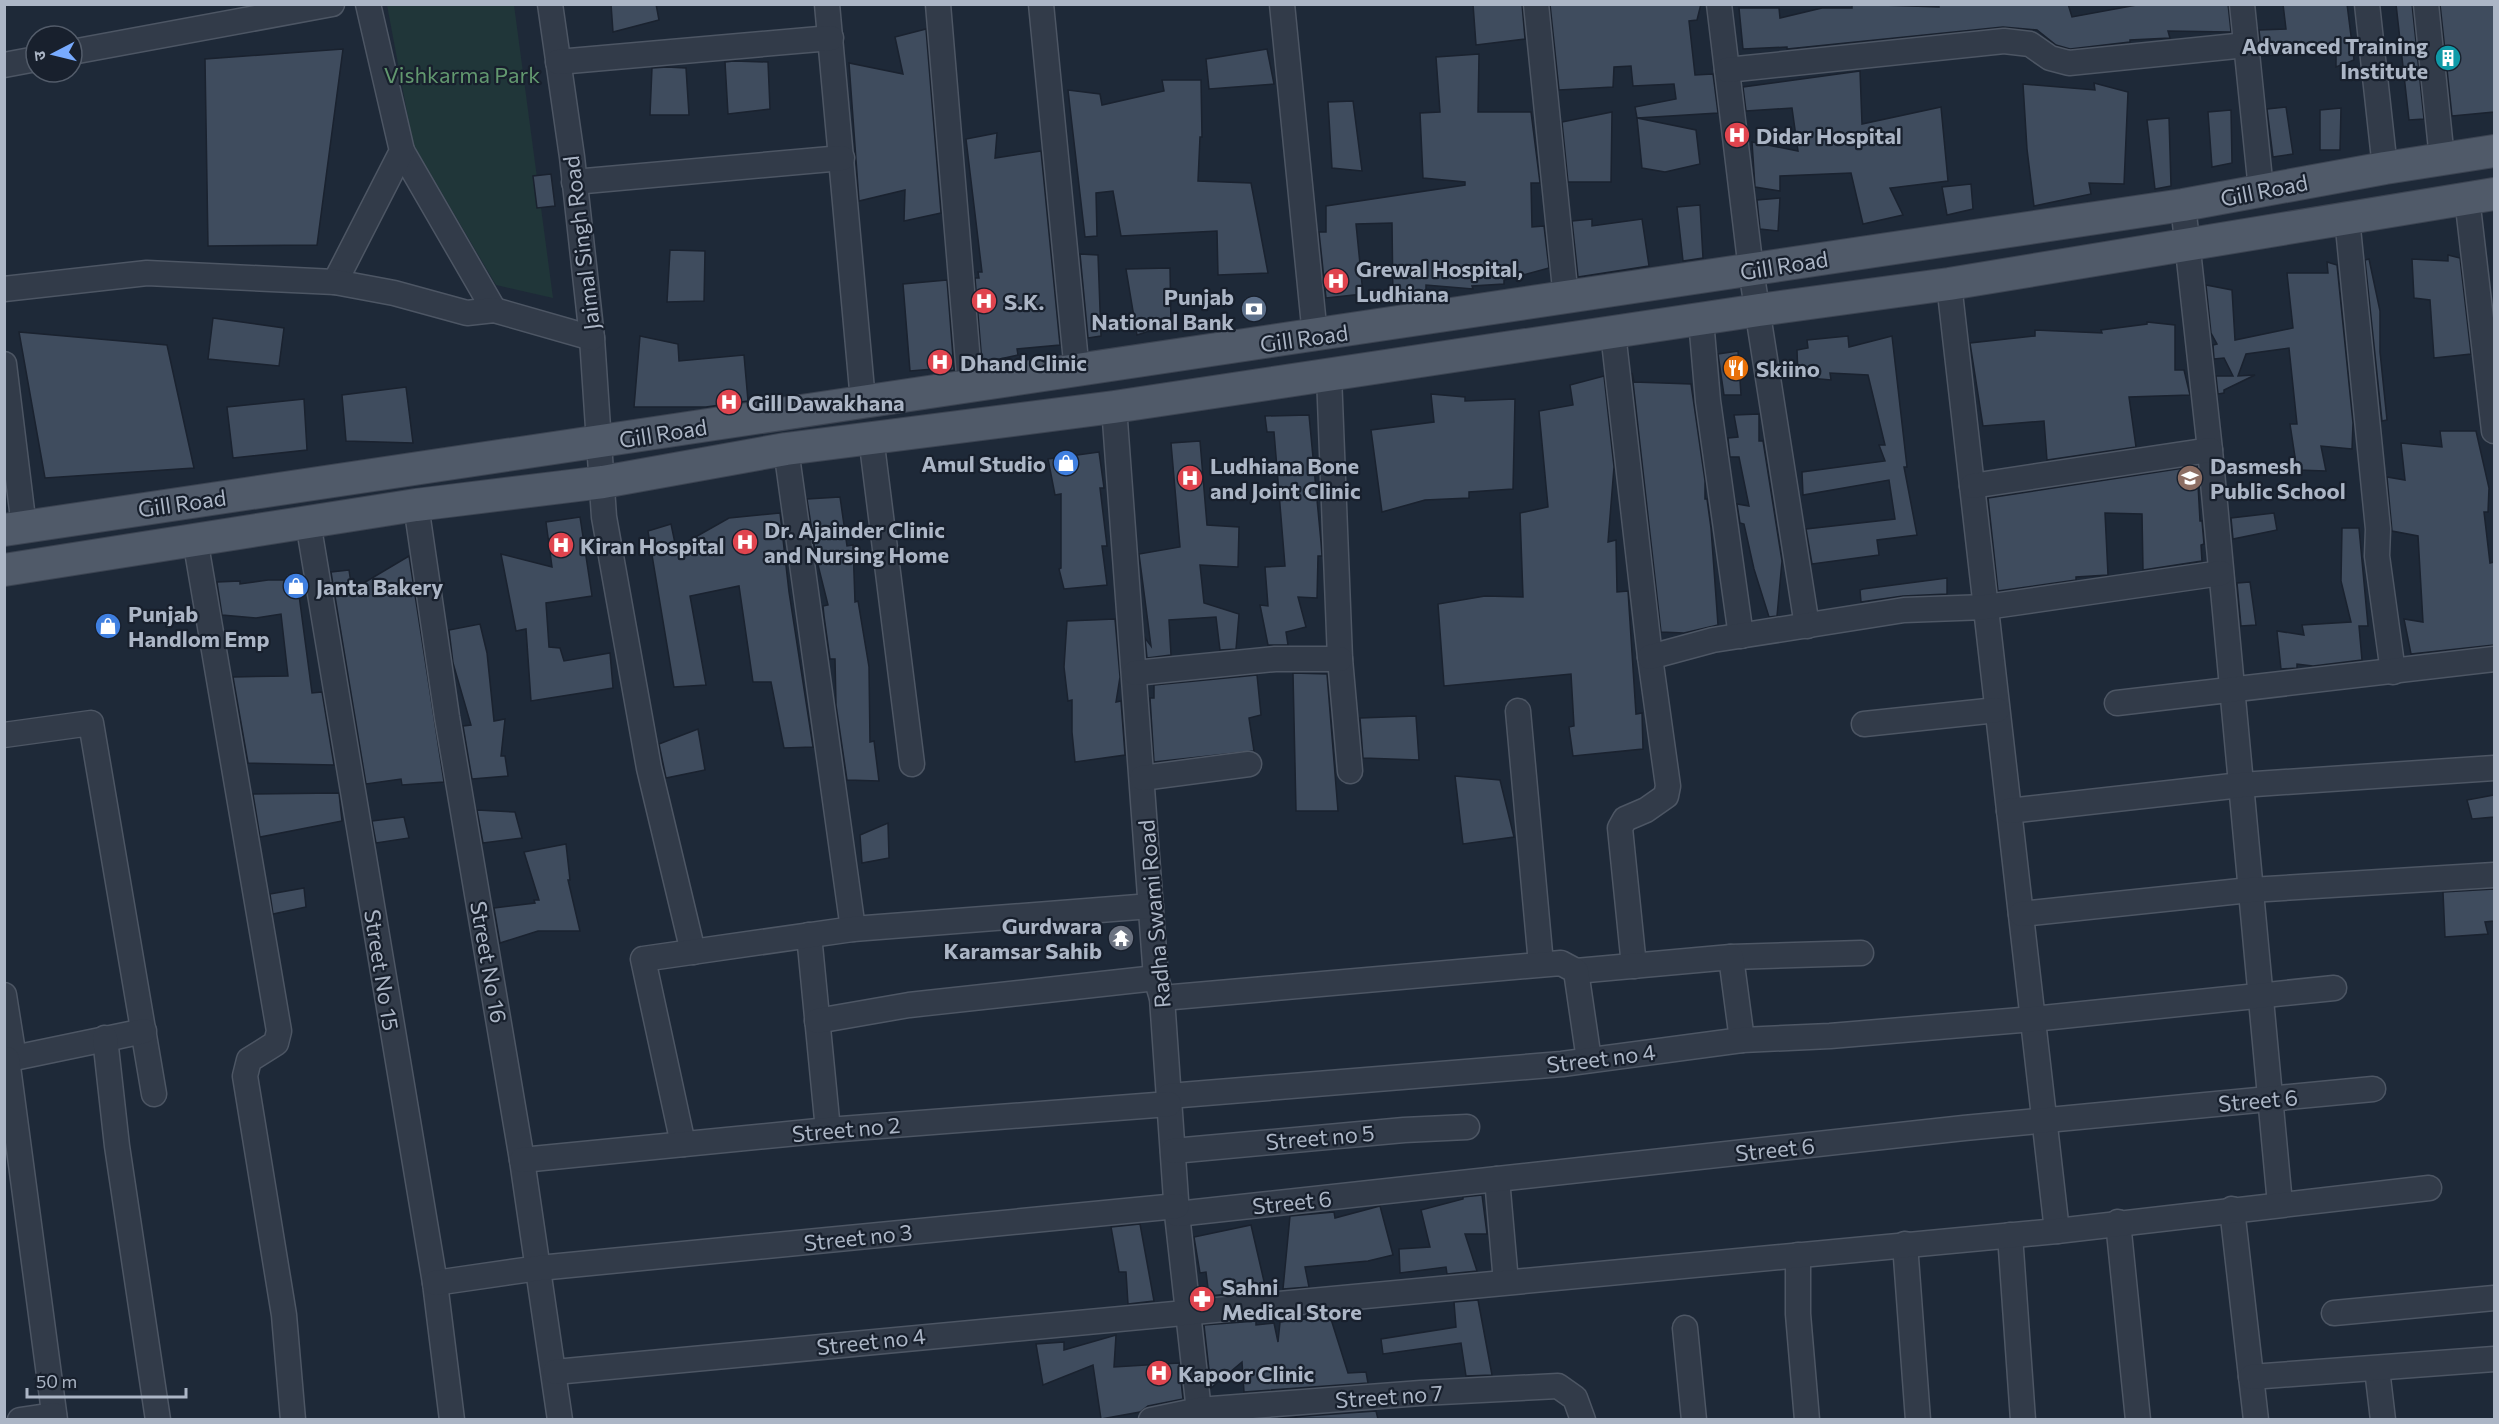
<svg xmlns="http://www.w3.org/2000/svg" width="2499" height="1424" viewBox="0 0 2499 1424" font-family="Commissioner,'Noto Sans Devanagari',sans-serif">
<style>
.green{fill:#203639}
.building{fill:#3f4c5e;stroke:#1a222f;stroke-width:1.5}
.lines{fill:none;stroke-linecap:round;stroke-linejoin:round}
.minor-casing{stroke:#4d5664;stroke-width:27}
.major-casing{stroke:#3c4452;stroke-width:34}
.minor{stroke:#323b49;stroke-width:24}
.major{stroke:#505a69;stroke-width:32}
.labels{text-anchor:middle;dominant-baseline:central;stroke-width:4.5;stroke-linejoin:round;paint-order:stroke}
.poi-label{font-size:22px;font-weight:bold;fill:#acb6c6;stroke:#18202d;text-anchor:start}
.park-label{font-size:22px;fill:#62986f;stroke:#18202d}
.street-label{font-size:22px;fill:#acb6c6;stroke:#18202d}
</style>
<rect width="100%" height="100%" fill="#1e2938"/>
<!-- green -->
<polygon class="green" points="387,5 514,5 553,298 496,285 413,144"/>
<!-- building -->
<g class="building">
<polygon points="611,4 656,4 659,20 613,32"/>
<polygon points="1473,4 1522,4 1525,39 1476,45"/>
<polygon points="1550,4 1701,4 1697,20 1689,21 1695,75 1713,74 1718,113 1637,118 1635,107 1676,99 1674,84 1633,86 1631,66 1614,67 1613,87 1559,90"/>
<polygon points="1852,4 1939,7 1939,4 2068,4 2072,17 2142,4 2228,4 2231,32 2168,31 2170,38 2130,40 2130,42 2070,49 2056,45 2037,30 2003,27 1787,49 1787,47 1743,49 1739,8 1779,8 1780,18 1822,8 1852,8"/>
<polygon points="2283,4 2347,4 2354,60 2336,67 2336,50 2262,56 2259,30 2286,29"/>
<polygon points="2396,4 2412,4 2424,119 2409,120"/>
<polygon points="2440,4 2494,4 2494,112 2452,116"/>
<polygon points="926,29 941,213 904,221 905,190 859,201 849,63 903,74 895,37"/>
<polygon points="343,49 317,245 208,246 205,59"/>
<polygon points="1267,49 1274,84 1209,89 1206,59"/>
<polygon points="1479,54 1478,112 1531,112 1540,183 1531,183 1532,227 1544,226 1549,268 1504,280 1504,284 1472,286 1473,289 1426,285 1426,294 1393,300 1392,223 1356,224 1363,294 1326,298 1319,232 1326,232 1326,206 1465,185 1465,182 1423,178 1420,113 1440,112 1436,57"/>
<polygon points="734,61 768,62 770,109 728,114 725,62"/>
<polygon points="667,67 686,68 689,115 650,115 652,68"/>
<polygon points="1860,71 1862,124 1941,107 1948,181 1890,188 1903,215 1863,224 1851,173 1780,176 1780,191 1755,187 1752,142 1798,151 1792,108 1746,111 1743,87"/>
<polygon points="1162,80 1201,80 1202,137 1200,137 1198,181 1251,183 1268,273 1218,275 1217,231 1121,236 1113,191 1096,193 1097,236 1085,237 1068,90 1100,94 1102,105 1164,91"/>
<polygon points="2094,83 2128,92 2124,184 2089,183 2091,194 2034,206 2027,149 2023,84 2095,90"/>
<polygon points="1353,101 1362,171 1332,168 1328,102"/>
<polygon points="2286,107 2293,154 2273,157 2267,109"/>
<polygon points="2341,108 2340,150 2320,150 2320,110"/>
<polygon points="2231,110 2232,163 2212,167 2208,112"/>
<polygon points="1612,112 1611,182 1568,182 1562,122"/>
<polygon points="1637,118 1696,130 1700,164 1665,172 1642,168"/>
<polygon points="2169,118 2171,186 2155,189 2147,120"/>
<polygon points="997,133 995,158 1041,151 1060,345 1017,349 1018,355 982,363 975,278 979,278 978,272 982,272 966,139"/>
<polygon points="551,174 555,206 537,208 533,176"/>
<polygon points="1971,184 1973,209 1947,215 1942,187"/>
<polygon points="1780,198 1778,231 1760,229 1757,200"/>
<polygon points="1700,205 1703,258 1683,261 1677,207"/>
<polygon points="1592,219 1592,226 1642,219 1649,266 1578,277 1572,221"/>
<polygon points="670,250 705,251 704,301 667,302"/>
<polygon points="1080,254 1098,255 1101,336 1088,338"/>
<polygon points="2448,255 2460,258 2471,354 2434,358 2430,300 2414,298 2412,259 2448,261"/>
<polygon points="2369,259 2380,311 2380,352 2387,420 2382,421 2365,260"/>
<polygon points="2327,262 2337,265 2353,423 2352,449 2321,446 2326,471 2297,470 2290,424 2297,424 2289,348 2246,354 2238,376 2255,375 2224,390 2224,393 2218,394 2216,376 2233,376 2224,358 2214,359 2213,345 2217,344 2211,333 2206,285 2232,290 2235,340 2293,328 2287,273 2328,273"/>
<polygon points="1170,268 1171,324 1137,335 1126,269"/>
<polygon points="947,280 954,370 934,373 933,369 910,371 903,284"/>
<polygon points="213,318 284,328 279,366 208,359"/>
<polygon points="2147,322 2175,325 2175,370 2184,370 2190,395 2129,397 2136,447 2047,460 2044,421 1983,426 1970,343 2035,336 2035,330 2102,333 2101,330 2147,324"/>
<polygon points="19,332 167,345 194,468 45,478"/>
<polygon points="640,336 678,344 679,361 744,355 748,401 706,407 634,407"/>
<polygon points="1848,336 1849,347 1892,336 1907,467 1904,467 1917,535 1877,540 1879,555 1812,564 1806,529 1895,519 1889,480 1803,495 1802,472 1885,461 1879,445 1885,445 1868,375 1830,373 1831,380 1798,377 1797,350 1808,348 1807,340"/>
<polygon points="1738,351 1741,395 1724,395 1718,354"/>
<polygon points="1632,373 1634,382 1691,384 1705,481 1705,499 1707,499 1711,528 1718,625 1684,633 1661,632"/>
<polygon points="1604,376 1614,467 1608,542 1616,540 1617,592 1628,591 1636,714 1642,713 1643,749 1573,756 1569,727 1574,726 1571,674 1444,686 1438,604 1485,596 1523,597 1520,513 1548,507 1539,411 1573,405 1570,385"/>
<polygon points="406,387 413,443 346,441 342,395"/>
<polygon points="1431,394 1465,397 1465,401 1515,399 1513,489 1469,492 1469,498 1425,500 1382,512 1371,430 1434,422"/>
<polygon points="304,399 307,450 233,458 227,407"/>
<polygon points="1759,414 1759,441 1763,441 1782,561 1777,616 1769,617 1754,569 1744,524 1740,523 1737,504 1749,506 1739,457 1730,457 1728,438 1738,437 1734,415"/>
<polygon points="1309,415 1321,542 1322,556 1318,556 1317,598 1298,597 1306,627 1286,632 1288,645 1268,645 1260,605 1268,606 1265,567 1285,566 1274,432 1267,432 1265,416"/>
<polygon points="2440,431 2476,431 2489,488 2488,512 2484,512 2490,563 2494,562 2494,645 2411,654 2404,619 2423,622 2418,536 2392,531 2387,477 2405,480 2401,443 2442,447"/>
<polygon points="1200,441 1207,525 1239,527 1238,567 1200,565 1204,603 1239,614 1236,649 1220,650 1216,617 1169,620 1171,655 1147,658 1145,638 1151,646 1139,554 1180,547 1171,443"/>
<polygon points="1099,452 1104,488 1100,488 1107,546 1102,546 1107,585 1064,589 1059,569 1061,568 1061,494 1055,495 1048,459"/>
<polygon points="2197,466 2200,521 2202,521 2204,544 2201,545 2202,561 2143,570 2142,514 2105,513 2108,575 2076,577 2076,580 1998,591 1988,498"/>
<polygon points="840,497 847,546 853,545 855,602 858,601 869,667 870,742 874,741 879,781 847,780 836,705 835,659 830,659 824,616 823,606 828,605 816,557 807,499"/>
<polygon points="780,513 789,592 813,747 784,748 771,682 753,682 739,586 690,596 706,685 674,687 648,531 671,524 676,548 729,518"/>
<polygon points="2274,513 2277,530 2233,539 2231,518"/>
<polygon points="580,517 592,596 546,603 549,647 560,648 564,661 610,653 613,688 531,701 526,629 516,631 501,554 552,567 546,522"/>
<polygon points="2342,528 2359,528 2368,626 2359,626 2362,660 2313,666 2297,664 2297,668 2281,669 2277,631 2304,635 2302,625 2351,622 2341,581"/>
<polygon points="409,556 444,782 402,785 401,779 366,784 331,572 349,570 352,590"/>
<polygon points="1947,578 1947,594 1903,596 1861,602 1860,590 1863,589"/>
<polygon points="268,580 297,580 312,693 322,692 334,765 248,763 233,677 288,676 281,614 256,618 222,615 217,582 240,581 240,584"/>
<polygon points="2250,582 2256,625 2241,626 2237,583"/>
<polygon points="1115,619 1120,677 1116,702 1121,701 1125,755 1075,762 1072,732 1072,700 1068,701 1064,667 1067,621"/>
<polygon points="480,624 487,653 494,721 505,719 501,756 505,756 508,776 472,779 463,726 471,725 453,663 449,630"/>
<polygon points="1293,673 1327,674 1338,811 1296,811"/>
<polygon points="1257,675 1261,715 1249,718 1254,751 1154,762 1150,698 1154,698 1154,685"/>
<polygon points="1416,716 1419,760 1363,758 1360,718"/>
<polygon points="698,729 705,770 666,778 659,744"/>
<polygon points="1455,776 1500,780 1514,837 1463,844"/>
<polygon points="339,793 342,821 260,837 253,794"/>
<polygon points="2494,795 2494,817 2472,819 2467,800"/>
<polygon points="477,810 515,812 522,838 483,843"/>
<polygon points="404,817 409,838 376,843 372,821"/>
<polygon points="888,823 889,858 862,863 860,835"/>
<polygon points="566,844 570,880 568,880 580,931 538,931 500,943 494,908 535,903 534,900 539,900 524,852"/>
<polygon points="304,888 306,907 273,914 270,894"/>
<polygon points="2494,889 2494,921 2485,922 2488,934 2445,937 2443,892"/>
<polygon points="1482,1195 1487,1234 1465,1234 1477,1271 1447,1274 1446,1267 1400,1273 1399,1249 1430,1247 1421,1210 1463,1199 1463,1197"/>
<polygon points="1380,1206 1393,1255 1368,1261 1305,1267 1309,1287 1283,1289 1290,1216 1334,1212 1335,1218"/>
<polygon points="1140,1224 1154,1301 1128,1304 1126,1272 1119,1272 1111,1227"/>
<polygon points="1251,1225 1266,1290 1209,1296 1206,1272 1200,1273 1194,1237"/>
<polygon points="1478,1300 1492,1375 1466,1376 1461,1343 1383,1354 1381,1339 1456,1327 1454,1302"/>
<polygon points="1330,1316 1348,1373 1366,1372 1368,1383 1244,1392 1242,1362 1211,1388 1204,1325 1256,1321 1256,1325 1274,1323 1278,1342 1280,1322"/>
<polygon points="1116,1335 1114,1367 1179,1363 1183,1399 1148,1406 1140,1412 1101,1419 1093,1365 1043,1385 1036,1344 1064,1342 1064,1350"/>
<polygon points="1376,1411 1378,1419 1278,1418"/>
</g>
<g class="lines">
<!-- minor casing -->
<g class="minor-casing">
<g id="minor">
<polyline points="550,4 572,157 592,338 604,517 649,768 693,952"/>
<polyline points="827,4 863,401"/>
<polyline points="938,4 970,386"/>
<polyline points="1041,4 1077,372"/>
<polyline points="1282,4 1315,336"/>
<polyline points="1536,4 1566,299"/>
<polyline points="1719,4 1751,270 1807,626"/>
<polyline points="2242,4 2261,190"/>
<polyline points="2367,4 2385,168"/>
<polyline points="2426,4 2442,159"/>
<polyline points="72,52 332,4"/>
<polyline points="558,62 831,38"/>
<polyline points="4,65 36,59"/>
<polyline points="1727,70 2004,41 2030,44 2050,58 2069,63 2246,45"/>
<polyline points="402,151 494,310"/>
<polyline points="574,182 842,158"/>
<polyline points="2467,198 2494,431"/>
<polyline points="2183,205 2210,450 2280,1204"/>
<polyline points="2347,218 2378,529 2377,556 2393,672"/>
<polyline points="335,282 402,151 368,4"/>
<polyline points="1949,284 2057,1231"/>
<polyline points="4,289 147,273 335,282 394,293 467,313 494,310 592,338"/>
<polyline points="1701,320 1708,401 1741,636"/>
<polyline points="1613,333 1650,657 1668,786 1666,796 1646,810 1625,819 1620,828 1634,966"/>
<polyline points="4,364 24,527"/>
<polyline points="1329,375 1340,659 1350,771"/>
<polyline points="1114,407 1156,978 1162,998 1177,1214 1200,1420"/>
<polyline points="871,437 912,764"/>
<polyline points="786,449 853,929"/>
<polyline points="1972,486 2210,450"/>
<polyline points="416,505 447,717 522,1160 560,1420"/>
<polyline points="308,522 435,1283 452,1420"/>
<polyline points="195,539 279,1031 276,1043 249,1060 245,1076 284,1315 293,1420"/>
<polyline points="1650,657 1713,640 1904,610 1986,607 2221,573"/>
<polyline points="1135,673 1275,659 1340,659"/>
<polyline points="2117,703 2494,659"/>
<polyline points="1518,711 1541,964"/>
<polyline points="1864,724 1997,710"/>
<polyline points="4,735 91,723 154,1094"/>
<polyline points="1142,778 1249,764"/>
<polyline points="2009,811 2241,785 2494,768"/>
<polyline points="2021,914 2250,890 2494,875"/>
<polyline points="809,935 828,1130"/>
<polyline points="1731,957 1861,953"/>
<polyline points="1576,971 1731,957 1742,1040"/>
<polyline points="4,995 14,1058 144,1031"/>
<polyline points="1162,998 1561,963 1576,971 1589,1060"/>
<polyline points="817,1021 909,1005 1156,978"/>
<polyline points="105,1038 117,1146 158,1420"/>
<polyline points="7,1059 55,1420"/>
<polyline points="1169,1096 1562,1064 1742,1040 1830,1036 2033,1019 2334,988"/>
<polyline points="683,1144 643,959 853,929 1151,906"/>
<polyline points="1173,1151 1404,1130 1467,1127"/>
<polyline points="522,1160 828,1130 1169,1104"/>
<polyline points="1497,1179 1506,1282"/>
<polyline points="2232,1209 2256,1420"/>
<polyline points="1177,1214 1964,1128 2373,1089"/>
<polyline points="2118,1222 2138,1420"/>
<polyline points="2010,1235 2023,1420"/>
<polyline points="1905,1244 1918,1420"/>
<polyline points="1798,1255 1798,1314 1807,1420"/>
<polyline points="435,1283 539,1268 1177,1206"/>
<polyline points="2334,1313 2494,1298"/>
<polyline points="1685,1328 1694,1420"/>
<polyline points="2377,1369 2383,1420"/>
<polyline points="555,1372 2057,1231 2429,1188"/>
<polyline points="2251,1377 2494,1359"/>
<polyline points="20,1420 54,1415"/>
<polyline points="1151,1420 1199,1410 1421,1393 1558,1386 1575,1398 1583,1420"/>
</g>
</g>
<!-- major casing -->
<g class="major-casing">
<g id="major">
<polyline points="4,530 2183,205 2385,168 2494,151"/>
<polyline points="4,570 416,505 603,482 786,449 1114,407 1759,310 1949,284 2494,194"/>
</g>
</g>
<!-- minor -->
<use href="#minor" class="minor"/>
<!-- major -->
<use href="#major" class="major"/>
</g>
<!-- icons -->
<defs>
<g id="building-disc" transform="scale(1.35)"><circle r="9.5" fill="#0f9aa8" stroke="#18202d"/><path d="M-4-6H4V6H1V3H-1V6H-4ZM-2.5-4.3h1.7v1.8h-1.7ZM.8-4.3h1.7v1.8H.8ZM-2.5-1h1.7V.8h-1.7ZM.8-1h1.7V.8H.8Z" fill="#fff"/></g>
<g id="hospital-disc" transform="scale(1.35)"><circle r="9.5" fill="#e0444e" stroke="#18202d"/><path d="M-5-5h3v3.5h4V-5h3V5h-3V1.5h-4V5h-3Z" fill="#fff"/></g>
<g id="bank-disc" transform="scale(1.35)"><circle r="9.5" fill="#5c6f8a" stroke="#18202d"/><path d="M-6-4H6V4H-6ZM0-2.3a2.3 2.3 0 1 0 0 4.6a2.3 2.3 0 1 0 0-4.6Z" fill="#fff"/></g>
<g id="restaurant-disc" transform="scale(1.35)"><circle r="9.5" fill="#e8710a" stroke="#18202d"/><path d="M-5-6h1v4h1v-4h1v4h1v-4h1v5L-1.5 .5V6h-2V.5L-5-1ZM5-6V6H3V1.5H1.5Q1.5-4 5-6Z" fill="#fff"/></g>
<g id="shop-disc" transform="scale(1.35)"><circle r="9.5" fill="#3f7fe0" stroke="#18202d"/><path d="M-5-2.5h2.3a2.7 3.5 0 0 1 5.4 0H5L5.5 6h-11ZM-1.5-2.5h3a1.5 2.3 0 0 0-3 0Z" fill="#fff"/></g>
<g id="school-disc" transform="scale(1.35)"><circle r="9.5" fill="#8d6e63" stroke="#18202d"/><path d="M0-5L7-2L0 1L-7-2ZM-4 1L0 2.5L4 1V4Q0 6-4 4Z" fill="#fff"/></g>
<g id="temple-disc" transform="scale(1.35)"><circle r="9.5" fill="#6b7280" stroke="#18202d"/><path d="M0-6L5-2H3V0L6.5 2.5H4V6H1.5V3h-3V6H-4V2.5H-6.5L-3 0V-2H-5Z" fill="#fff"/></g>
<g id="pharmacy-disc" transform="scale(1.35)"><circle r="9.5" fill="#e0444e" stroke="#18202d"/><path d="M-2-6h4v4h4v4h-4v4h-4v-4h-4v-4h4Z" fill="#fff"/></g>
</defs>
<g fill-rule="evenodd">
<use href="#building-disc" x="2448" y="58"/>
<use href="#hospital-disc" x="1737" y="135"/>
<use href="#hospital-disc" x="1336" y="281"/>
<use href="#hospital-disc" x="984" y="301"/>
<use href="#bank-disc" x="1254" y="309"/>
<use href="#hospital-disc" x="940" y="362"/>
<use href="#restaurant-disc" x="1736" y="368"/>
<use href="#hospital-disc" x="729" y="402"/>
<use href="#shop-disc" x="1066" y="463"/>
<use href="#hospital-disc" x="1190" y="478"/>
<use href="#school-disc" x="2190" y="478"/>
<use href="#hospital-disc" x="745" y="542"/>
<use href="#hospital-disc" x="561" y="545"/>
<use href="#shop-disc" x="296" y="586"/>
<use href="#shop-disc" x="108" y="626"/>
<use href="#temple-disc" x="1121" y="938"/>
<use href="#pharmacy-disc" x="1202" y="1299"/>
<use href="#hospital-disc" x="1159" y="1373"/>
</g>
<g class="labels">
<!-- poi labels -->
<g class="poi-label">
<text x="2428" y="45" text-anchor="end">Advanced Training<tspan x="2428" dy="25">Institute</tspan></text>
<text x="1756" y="135">Didar Hospital</text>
<text x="1356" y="268">Grewal Hospital,<tspan x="1356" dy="25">Ludhiana</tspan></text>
<text x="1234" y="296" text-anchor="end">Punjab<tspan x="1234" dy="25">National Bank</tspan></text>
<text x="1004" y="301">S.K.</text>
<text x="960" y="362">Dhand Clinic</text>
<text x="1756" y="368">Skiino</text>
<text x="748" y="402">Gill Dawakhana</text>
<text x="1046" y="463" text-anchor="end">Amul Studio</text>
<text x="1210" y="465">Ludhiana Bone<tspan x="1210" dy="25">and Joint Clinic</tspan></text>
<text x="2210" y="465">Dasmesh<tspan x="2210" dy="25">Public School</tspan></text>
<text x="764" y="529">Dr. Ajainder Clinic<tspan x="764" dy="25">and Nursing Home</tspan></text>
<text x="580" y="545">Kiran Hospital</text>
<text x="316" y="586">Janta Bakery</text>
<text x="128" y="613">Punjab<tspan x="128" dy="25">Handlom Emp</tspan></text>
<text x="1102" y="925" text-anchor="end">Gurdwara<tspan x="1102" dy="25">Karamsar Sahib</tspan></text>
<text x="1222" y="1286">Sahni<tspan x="1222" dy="25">Medical Store</tspan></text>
<text x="1178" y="1373">Kapoor Clinic</text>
</g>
<!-- park labels -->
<g class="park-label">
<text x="462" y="74">Vishkarma Park</text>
</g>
<!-- street labels -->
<g class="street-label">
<text transform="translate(2264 190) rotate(-11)">Gill Road</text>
<text transform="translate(581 243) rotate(-97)">Jaimal Singh Road</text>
<text transform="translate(1784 265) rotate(-9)">Gill Road</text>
<text transform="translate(1304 338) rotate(-8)">Gill Road</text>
<text transform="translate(663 433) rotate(-9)">Gill Road</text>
<text transform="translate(182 503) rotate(-8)">Gill Road</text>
<text transform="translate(1154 914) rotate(-95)">Radha Swami Road</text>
<text transform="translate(489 962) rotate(80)">Street No 16</text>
<text transform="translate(382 970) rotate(81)">Street No 15</text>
<text transform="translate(1601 1058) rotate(-7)">Street no 4</text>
<text transform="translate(2258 1100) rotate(-5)">Street 6</text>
<text transform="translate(846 1129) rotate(-5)">Street no 2</text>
<text transform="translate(1320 1137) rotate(-5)">Street no 5</text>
<text transform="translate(1775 1149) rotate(-6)">Street 6</text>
<text transform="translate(1292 1202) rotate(-6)">Street 6</text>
<text transform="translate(858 1237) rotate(-6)">Street no 3</text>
<text transform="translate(871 1341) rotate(-6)">Street no 4</text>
<text transform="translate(1389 1396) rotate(-4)">Street no 7</text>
</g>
</g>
<!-- border -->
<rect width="2499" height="1424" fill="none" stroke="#acb6c6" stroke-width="12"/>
<!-- north arrow -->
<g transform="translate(54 54) rotate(263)"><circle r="28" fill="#18202d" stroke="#535c6a" stroke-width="1.5"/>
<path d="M0-4.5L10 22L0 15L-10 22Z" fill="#78abff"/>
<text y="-9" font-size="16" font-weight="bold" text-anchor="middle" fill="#acb6c6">उ</text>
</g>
<!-- scale -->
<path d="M27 1388v9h159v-9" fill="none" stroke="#acb6c6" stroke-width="3"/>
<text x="36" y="1388" font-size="18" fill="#acb6c6" stroke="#18202d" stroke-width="4.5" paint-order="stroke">50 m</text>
</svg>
